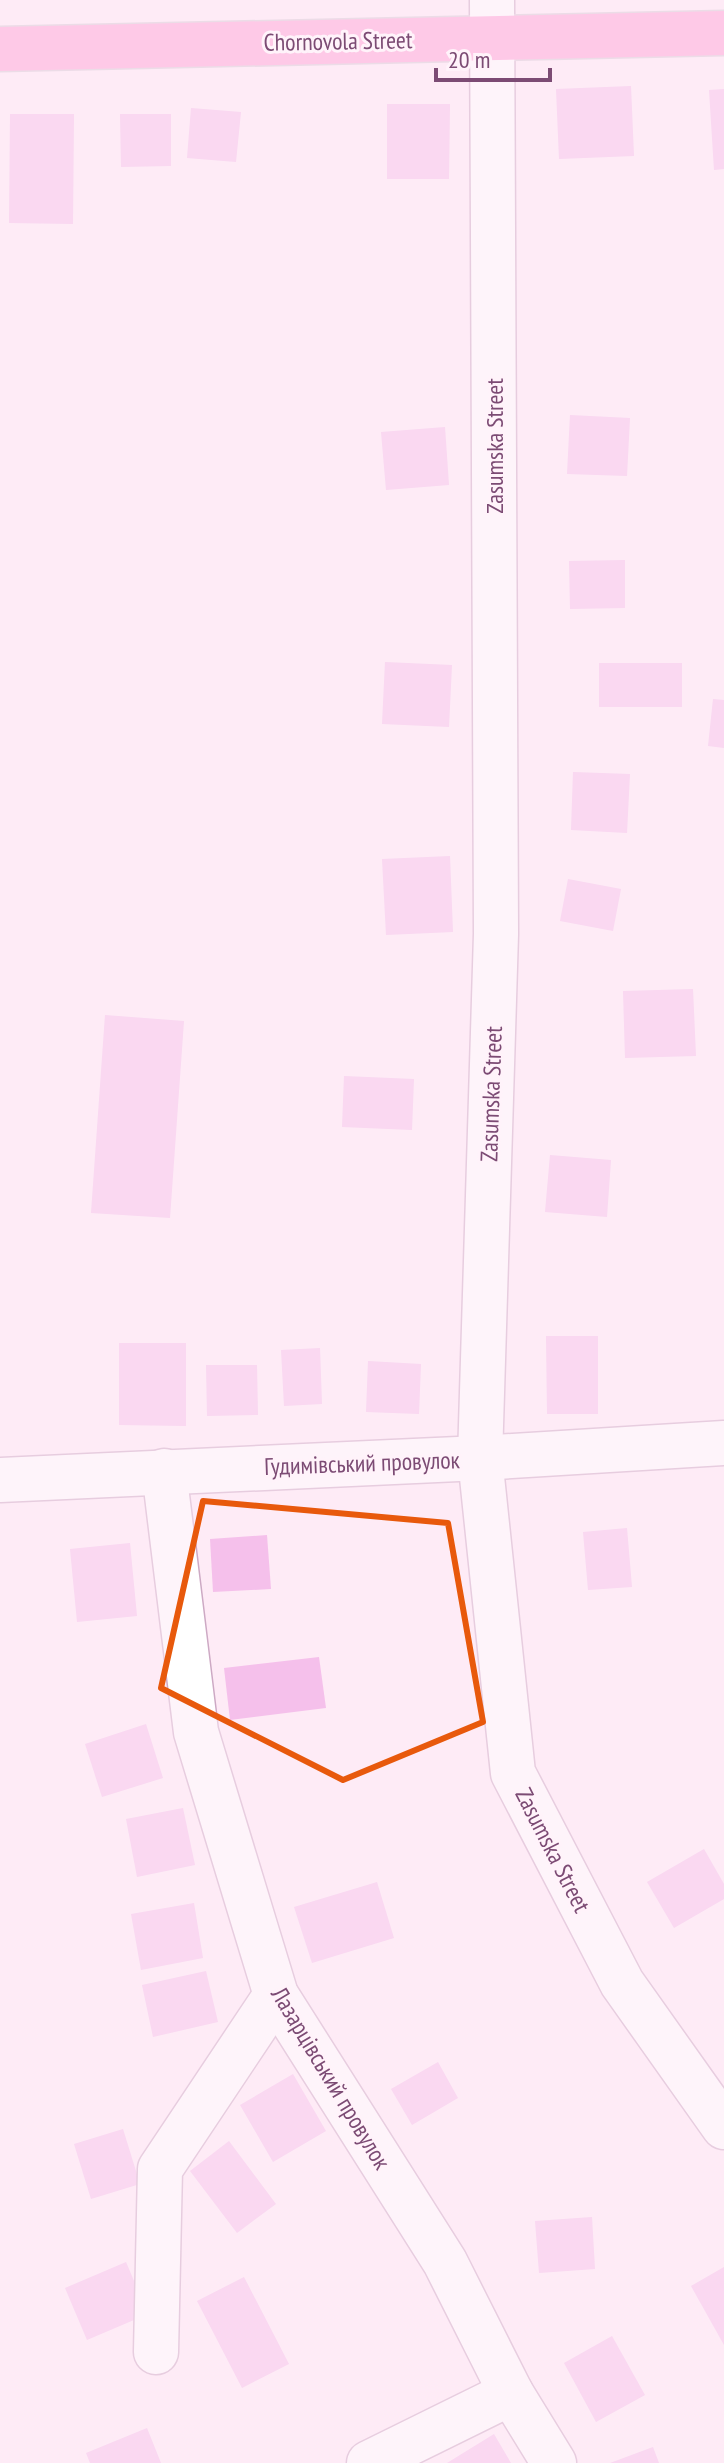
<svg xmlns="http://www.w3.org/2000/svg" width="724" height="2463" viewBox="0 0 724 2463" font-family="'PT Sans Narrow',sans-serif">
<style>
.building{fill:#f5c0eb}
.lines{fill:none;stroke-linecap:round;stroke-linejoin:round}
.minor-casing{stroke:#cda9c4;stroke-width:47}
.major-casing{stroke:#d8c9d5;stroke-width:47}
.minor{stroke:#fff;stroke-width:44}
.major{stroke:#ffa1d6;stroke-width:44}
.marked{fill:none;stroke:#e8590c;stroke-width:6;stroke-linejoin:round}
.labels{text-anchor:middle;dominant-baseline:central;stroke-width:6;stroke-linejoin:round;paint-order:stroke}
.street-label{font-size:24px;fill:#7c4b74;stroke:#fff3fa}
</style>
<rect width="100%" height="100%" fill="#feebf6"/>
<!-- building -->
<g class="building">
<polygon points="631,86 634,156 559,159 556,89"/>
<polygon points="724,89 724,169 714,170 709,90"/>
<polygon points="387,104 450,104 449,179 387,179"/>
<polygon points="191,108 241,112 236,162 187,158"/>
<polygon points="10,114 74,114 73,224 9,223"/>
<polygon points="120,114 171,114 171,166 121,167"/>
<polygon points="570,415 630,418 627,476 567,474"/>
<polygon points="445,427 449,485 386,490 381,432"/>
<polygon points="625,560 625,608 570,609 569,561"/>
<polygon points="385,662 452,665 449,727 382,724"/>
<rect x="599" y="663" width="83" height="44"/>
<polygon points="713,699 724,700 724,748 708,746"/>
<polygon points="573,772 630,774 627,833 571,830"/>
<polygon points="450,856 453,932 386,935 382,859"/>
<polygon points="568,879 621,889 613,931 560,921"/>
<polygon points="693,989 696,1056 625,1058 623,991"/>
<polygon points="105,1015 184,1021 170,1218 91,1213"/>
<polygon points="344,1076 414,1079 412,1130 342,1127"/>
<polygon points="550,1155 611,1160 607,1217 545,1212"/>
<polygon points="546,1336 598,1336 598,1414 547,1414"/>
<polygon points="119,1343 186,1343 186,1426 119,1425"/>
<polygon points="320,1348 322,1404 284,1406 281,1350"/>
<polygon points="368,1361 421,1364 419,1414 366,1412"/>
<polygon points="206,1365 257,1365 258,1415 207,1416"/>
<polygon points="627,1528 632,1587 588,1590 583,1532"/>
<polygon points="267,1535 271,1589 213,1592 210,1539"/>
<polygon points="130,1543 137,1616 77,1622 70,1549"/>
<polygon points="319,1657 326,1708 230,1720 224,1668"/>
<polygon points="146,1724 163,1778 102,1797 85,1744"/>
<polygon points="183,1808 195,1865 137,1877 126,1819"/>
<polygon points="704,1849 724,1884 724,1899 674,1928 647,1882"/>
<polygon points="377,1882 394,1938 312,1963 294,1907"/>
<polygon points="194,1903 203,1958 141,1970 131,1914"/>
<polygon points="206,1971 218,2022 153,2037 142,1985"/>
<polygon points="438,2062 458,2098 412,2125 391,2089"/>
<polygon points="293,2074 326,2131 273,2162 240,2105"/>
<polygon points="123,2129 140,2184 91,2199 74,2144"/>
<polygon points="229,2141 276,2204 237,2233 190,2171"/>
<polygon points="592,2217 595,2269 539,2273 535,2221"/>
<polygon points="126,2262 148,2314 87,2340 65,2288"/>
<polygon points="724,2267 724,2345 691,2286"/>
<polygon points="244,2277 289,2364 242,2388 197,2301"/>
<polygon points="612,2336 645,2395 596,2422 564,2363"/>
<polygon points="147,2428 161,2463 90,2463 86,2453"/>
<polygon points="494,2434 511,2463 447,2463"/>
<polygon points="653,2447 659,2463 610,2463"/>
</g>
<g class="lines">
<!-- minor casing -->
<g class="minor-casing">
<g id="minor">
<polyline points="492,0 496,934 480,1458 513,1773 622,1983 724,2127"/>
<polyline points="164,1471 196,1732 276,1995 445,2262 511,2393 554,2463"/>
<polyline points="0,1480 480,1458 724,1443"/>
<polyline points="156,2352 160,2169 276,1995"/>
<polyline points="369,2463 511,2393"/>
</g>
</g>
<!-- major casing -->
<g class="major-casing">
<polyline id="major" points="0,49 724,33"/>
</g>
<!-- minor -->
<use href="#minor" class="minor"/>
<!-- major -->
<use href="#major" class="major"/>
</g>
<!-- marked area -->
<path d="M0 0H724V2463H0ZM 203,1501 L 448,1523 L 483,1722 L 343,1780 L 161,1688 Z" fill="#feebf6" fill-opacity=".55" fill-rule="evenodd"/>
<path class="marked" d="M 203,1501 L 448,1523 L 483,1722 L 343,1780 L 161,1688 Z"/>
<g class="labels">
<!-- street labels -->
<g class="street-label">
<text transform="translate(338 41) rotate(-1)">Chornovola Street</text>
<text transform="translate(494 446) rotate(-90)">Zasumska Street</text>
<text transform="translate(491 1094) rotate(-88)">Zasumska Street</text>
<text transform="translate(362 1463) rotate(-2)">Гудимівський провулок</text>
<text transform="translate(553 1850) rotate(63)">Zasumska Street</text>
<text transform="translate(331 2078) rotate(59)">Лазарцівський провулок</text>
</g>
</g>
<!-- scale -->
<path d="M436 68v12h114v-12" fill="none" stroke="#7c4b74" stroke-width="4"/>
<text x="448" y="68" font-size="24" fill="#7c4b74" stroke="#fff3fa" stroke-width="6" paint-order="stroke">20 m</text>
</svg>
